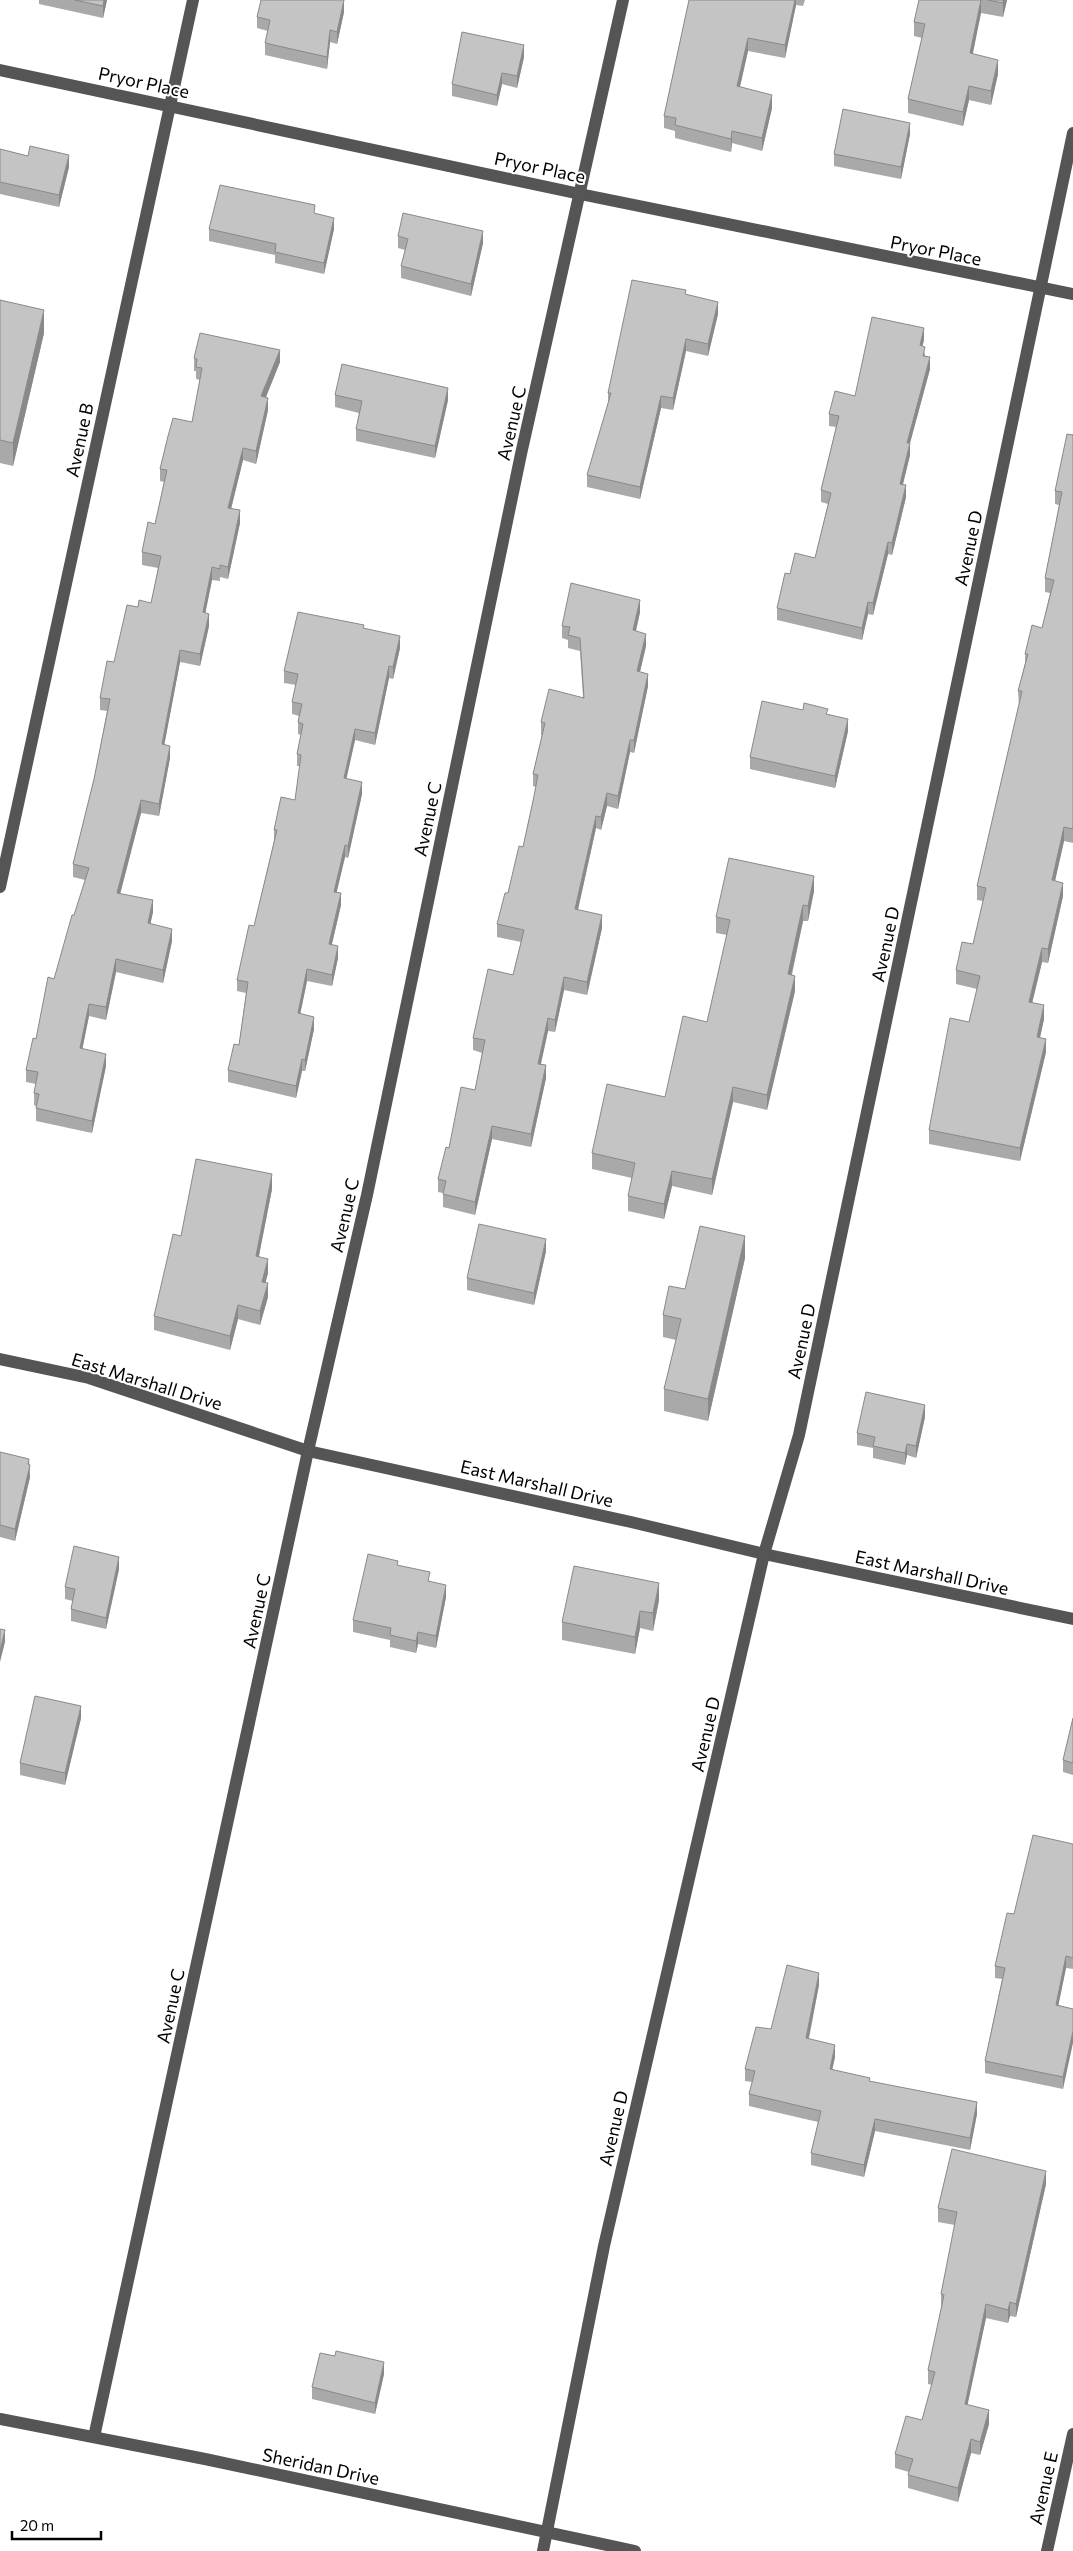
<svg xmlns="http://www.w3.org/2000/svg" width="1073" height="2551" viewBox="0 0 1073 2551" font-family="Commissioner,sans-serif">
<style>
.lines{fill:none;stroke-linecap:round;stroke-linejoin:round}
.minor{stroke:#555;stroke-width:12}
.wall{fill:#a9a9a9}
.shaded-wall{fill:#898989}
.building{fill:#c4c4c4;stroke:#898989}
.labels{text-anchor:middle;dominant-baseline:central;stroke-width:4;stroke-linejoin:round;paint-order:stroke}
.street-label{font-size:18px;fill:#000;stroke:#fff}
</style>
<rect width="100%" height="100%" fill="#fff"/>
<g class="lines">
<!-- minor -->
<g class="minor">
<polyline points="0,70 580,194 1073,294"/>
<polyline points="0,887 193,0"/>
<polyline points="0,1359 89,1378 308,1451 631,1522 764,1554 1073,1619"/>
<polyline points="0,2419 205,2459 635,2551"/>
<polyline points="94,2437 308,1451 367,1195 521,454 623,0"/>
<polyline points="543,2551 604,2246 764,1554 799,1435 1073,133"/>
<polyline points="1047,2551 1073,2434"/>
</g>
</g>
<!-- wall -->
<g class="wall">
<polygon points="39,0 107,0 103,18 39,4"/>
<polygon points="689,0 805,0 803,6 796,5 785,58 748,51 740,87 772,108 762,151 732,143 731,152 675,138 675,131 664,128 664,116"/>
<polygon points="919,0 1007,0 1003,17 981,13 972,54 998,74 991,105 969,100 963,126 908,113 908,99 922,38 914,36 914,22"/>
<polygon points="344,12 337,44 330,42 327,69 265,55 265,43 268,31 257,28 257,17"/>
<polygon points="524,57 517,88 502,84 497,106 452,96 452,84"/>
<polygon points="910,134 901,179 834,166 834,154"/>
<polygon points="0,149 69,167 59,207 0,194"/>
<polygon points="315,213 334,229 324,274 275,263 275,255 209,241 209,229"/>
<polygon points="398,236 483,243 471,296 401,278 401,266 405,250 398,248"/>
<polygon points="686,295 718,314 708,356 686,351 673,410 661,408 640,499 587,487 587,475 608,404 608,393"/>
<polygon points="0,300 44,333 13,466 0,463"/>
<polygon points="924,340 922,346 930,369 910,443 910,455 903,484 906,497 892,555 888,554 873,615 868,614 862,640 777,620 777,608 790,574 815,558 828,504 821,502 821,490 836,427 829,426 829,414 855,396"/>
<polygon points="194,358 280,362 266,397 268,410 256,464 243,460 231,509 240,523 228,579 220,577 220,581 212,580 205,613 209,626 200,666 180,662 164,745 170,758 159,816 141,813 120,894 153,912 150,924 172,941 163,983 116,972 106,1020 89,1016 82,1049 106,1066 92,1133 36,1121 36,1106 34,1105 34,1093 36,1084 26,1082 26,1070 85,880 73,877 73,864 94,779 107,711 100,710 100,698 138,607 151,603 158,568 142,565 142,552 155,524 164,482 160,481 160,469 192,422 200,380 196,379 196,371 194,371"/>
<polygon points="335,395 448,400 435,458 356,441 356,429 359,413 335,407"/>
<polygon points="1073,434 1073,843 1064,841 1055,881 1063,896 1048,963 1042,962 1032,1003 1044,1019 1040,1037 1046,1052 1020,1161 929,1144 929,1130 969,1022 977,989 956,984 956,970 973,944 983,901 977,900 977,886 1019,705 1018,691 1025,663 1025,654 1042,628 1050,593 1045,592 1045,578 1059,505 1055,504 1055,491"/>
<polygon points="640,612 636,631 646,646 640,672 648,686 634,753 630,752 618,809 607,806 601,830 596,828 578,910 602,928 587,995 564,990 555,1032 548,1031 541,1064 546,1078 531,1147 492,1139 475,1215 443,1207 443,1193 438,1192 438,1179 449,1148 475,1090 482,1053 473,1050 473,1038 513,975 521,942 497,937 497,924 523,847 536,787 533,786 533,774 542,735 541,735 541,722 583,697 580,651 568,648 568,640 562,638 562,626"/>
<polygon points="364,628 400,648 393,679 389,678 375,745 355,740 346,778 362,794 348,858 345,857 336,892 341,905 332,944 338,958 332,986 307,981 300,1014 314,1029 305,1071 302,1071 296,1098 228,1082 228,1070 239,1045 246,993 237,991 237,980 254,926 274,841 274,830 295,800 300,766 297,766 297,754 301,735 298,734 298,722 299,716 292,714 292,702 296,685 284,683 284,671"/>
<polygon points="803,710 828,715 848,731 835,788 750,769 750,757"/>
<polygon points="814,891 808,921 803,921 792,975 795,991 767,1110 733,1102 712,1195 672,1186 664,1219 628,1211 628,1196 632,1178 592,1169 592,1153 665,1097 707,1022 727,935 716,933 716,917"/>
<polygon points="272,1189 259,1256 268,1273 265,1283 268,1297 260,1325 238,1319 230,1350 154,1330 154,1316 181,1236"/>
<polygon points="546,1251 534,1305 467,1290 467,1278"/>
<polygon points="745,1258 708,1421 664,1411 664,1389 676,1340 663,1337 663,1315 685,1289"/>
<polygon points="925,1417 916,1458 907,1455 905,1465 873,1458 873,1448 857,1445 857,1433"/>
<polygon points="0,1452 29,1465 30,1477 15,1541 0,1537"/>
<polygon points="398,1566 430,1581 446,1597 436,1648 418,1644 416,1653 390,1647 390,1640 353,1632 353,1620"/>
<polygon points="119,1569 106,1629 71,1621 71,1609 73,1601 65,1599 65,1587"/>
<polygon points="659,1600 653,1631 640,1628 635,1654 562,1640 562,1622"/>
<polygon points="81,1718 65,1785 20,1775 20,1763"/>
<polygon points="1073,1718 1073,1775 1063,1772 1063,1760"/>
<polygon points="1073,1844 1073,1969 1066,1968 1058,2005 1073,2009 1063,2089 985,2073 985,2061 1002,1979 995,1978 995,1966 1014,1914"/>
<polygon points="819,1985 809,2039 835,2057 832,2069 870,2082 977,2114 970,2150 875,2131 864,2177 811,2165 811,2153 818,2122 749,2106 749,2094 752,2082 745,2081 745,2069 771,2029"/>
<polygon points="1046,2184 1016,2317 1010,2316 1008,2323 986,2318 967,2404 989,2424 980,2455 971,2453 958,2502 908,2488 908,2475 909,2472 895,2468 895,2454 922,2420 932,2385 928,2384 928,2370 942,2308 941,2308 941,2294 955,2225 938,2222 938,2208"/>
<polygon points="335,2356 384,2374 375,2414 312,2399 312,2387"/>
</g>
<!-- shaded-wall -->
<g class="shaded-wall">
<polygon points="104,0 107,0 103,18 103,6"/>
<polygon points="344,0 344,12 337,44 337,32"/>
<polygon points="795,0 796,0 796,5 785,58 785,45"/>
<polygon points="981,0 981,13 970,68 970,53"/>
<polygon points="1003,0 1007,0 1003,17"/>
<polygon points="330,30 330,42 327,69 327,57"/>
<polygon points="748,38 748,51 737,99 737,86"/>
<polygon points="524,45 524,57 517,88 517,76"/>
<polygon points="998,60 998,74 991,105 991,91"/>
<polygon points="502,73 502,84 497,106 497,95"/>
<polygon points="969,86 969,100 963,126 963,112"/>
<polygon points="772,95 772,108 762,151 762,138"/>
<polygon points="910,123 910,134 901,179 901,167"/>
<polygon points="732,131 732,143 731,152 731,139"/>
<polygon points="69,155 69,167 59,207 59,195"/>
<polygon points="334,218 334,229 324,274 324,263"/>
<polygon points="483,231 483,243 471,296 471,284"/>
<polygon points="718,302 718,314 708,356 708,344"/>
<polygon points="44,310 44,333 13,466 13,443"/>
<polygon points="924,328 924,340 920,357 920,345"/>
<polygon points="686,339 686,351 673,410 673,398"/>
<polygon points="280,350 280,362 261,409 261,396"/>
<polygon points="930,357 930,369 907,454 907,443"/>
<polygon points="448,388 448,400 435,458 435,446"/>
<polygon points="661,396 661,408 640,499 640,487"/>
<polygon points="268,398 268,410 256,464 256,451"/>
<polygon points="910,443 910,455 900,496 900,484"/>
<polygon points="243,448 243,460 228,521 228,508"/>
<polygon points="906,485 906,497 892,555 892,543"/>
<polygon points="240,510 240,523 228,579 228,567"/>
<polygon points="888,542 888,554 873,615 873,603"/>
<polygon points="212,567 212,580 203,625 203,612"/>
<polygon points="640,600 640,612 633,643 633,630"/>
<polygon points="868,602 868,614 862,640 862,628"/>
<polygon points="209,614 209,626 200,666 200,654"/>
<polygon points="646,634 646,646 637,684 637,671"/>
<polygon points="400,636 400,648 393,679 393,667"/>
<polygon points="180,650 180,662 162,757 162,744"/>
<polygon points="389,666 389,678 375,745 375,733"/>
<polygon points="648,674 648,686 634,753 634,740"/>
<polygon points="848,719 848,731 835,788 835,776"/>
<polygon points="355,729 355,740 344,790 344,778"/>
<polygon points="630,740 630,752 618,809 618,796"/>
<polygon points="170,746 170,758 159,816 159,804"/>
<polygon points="362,782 362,794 348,858 348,846"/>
<polygon points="607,793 607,806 601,830 601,817"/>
<polygon points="141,800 141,813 117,906 117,893"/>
<polygon points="596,816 596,828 575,922 575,909"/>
<polygon points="1064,827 1064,841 1052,894 1052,880"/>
<polygon points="345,845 345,857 334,904 334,892"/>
<polygon points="814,876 814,891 808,921 808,906"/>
<polygon points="1063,883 1063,896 1048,963 1048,949"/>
<polygon points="341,893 341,905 329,956 329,944"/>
<polygon points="153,900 153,912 148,935 148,923"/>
<polygon points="803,905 803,921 788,989 788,974"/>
<polygon points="602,915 602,928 587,995 587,982"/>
<polygon points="172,929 172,941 163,983 163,970"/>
<polygon points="338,946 338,958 332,986 332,975"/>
<polygon points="1042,948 1042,962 1029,1016 1029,1002"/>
<polygon points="116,959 116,972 106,1020 106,1007"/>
<polygon points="307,969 307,981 298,1025 298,1013"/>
<polygon points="795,976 795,991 767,1110 767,1095"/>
<polygon points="564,977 564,990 555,1032 555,1020"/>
<polygon points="89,1004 89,1016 80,1061 80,1048"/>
<polygon points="1044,1005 1044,1019 1037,1051 1037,1037"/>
<polygon points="314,1017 314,1029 305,1071 305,1060"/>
<polygon points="548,1018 548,1031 538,1076 538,1064"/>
<polygon points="1046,1039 1046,1052 1020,1161 1020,1148"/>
<polygon points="106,1054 106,1066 92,1133 92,1121"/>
<polygon points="302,1059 302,1071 296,1098 296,1086"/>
<polygon points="546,1065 546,1078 531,1147 531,1134"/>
<polygon points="733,1087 733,1102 712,1195 712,1179"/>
<polygon points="492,1126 492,1139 475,1215 475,1202"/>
<polygon points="672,1171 672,1186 664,1219 664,1204"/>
<polygon points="272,1174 272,1189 256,1270 256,1256"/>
<polygon points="745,1236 745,1258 708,1421 708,1399"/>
<polygon points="546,1239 546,1251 534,1305 534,1293"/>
<polygon points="268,1259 268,1273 262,1296 262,1282"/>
<polygon points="268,1283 268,1297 260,1325 260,1311"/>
<polygon points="238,1305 238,1319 230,1350 230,1336"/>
<polygon points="925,1405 925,1417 916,1458 916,1446"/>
<polygon points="907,1444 907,1455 905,1465 905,1453"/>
<polygon points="29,1459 30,1477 15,1541 15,1529"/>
<polygon points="119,1557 119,1569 106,1629 106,1618"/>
<polygon points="659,1583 659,1600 653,1631 653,1613"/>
<polygon points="446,1585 446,1597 436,1648 436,1636"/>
<polygon points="640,1611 640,1628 635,1654 635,1637"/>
<polygon points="5,1630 5,1642 0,1662 0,1651"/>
<polygon points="418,1632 418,1644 416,1653 416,1641"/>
<polygon points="81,1706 81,1718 65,1785 65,1773"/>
<polygon points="1066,1956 1066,1968 1056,2017 1056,2005"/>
<polygon points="819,1973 819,1985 806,2050 806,2038"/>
<polygon points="1073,2031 1073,2043 1063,2089 1063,2077"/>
<polygon points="835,2045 835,2057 830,2080 830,2069"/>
<polygon points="977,2102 977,2114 970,2150 970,2138"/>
<polygon points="875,2119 875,2131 864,2177 864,2165"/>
<polygon points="1046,2171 1046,2184 1016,2317 1016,2304"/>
<polygon points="1010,2302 1010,2316 1008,2323 1008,2310"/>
<polygon points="986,2304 986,2318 965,2417 965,2404"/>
<polygon points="384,2362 384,2374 375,2414 375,2403"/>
<polygon points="989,2410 989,2424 980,2455 980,2442"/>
<polygon points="971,2439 971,2453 958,2502 958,2488"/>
</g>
<!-- building -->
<g class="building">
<polygon points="75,0 104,0 103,6"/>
<polygon points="261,0 344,0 337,32 330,30 327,57 265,43 270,20 257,17"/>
<polygon points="689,0 795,0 785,45 748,38 737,86 772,95 762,138 732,131 731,139 675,125 676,118 664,116"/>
<polygon points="919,0 981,0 970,53 998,60 991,91 969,86 963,112 908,99 925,24 914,22"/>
<polygon points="988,0 1003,0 1003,3"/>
<polygon points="462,32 524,45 517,76 502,73 497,95 452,84"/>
<polygon points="843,109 910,123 901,167 834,154"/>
<polygon points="30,146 69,155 59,195 0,182 0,149 28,156"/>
<polygon points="220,185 315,205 314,213 334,218 324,263 275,252 276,244 209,229"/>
<polygon points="403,213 483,231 471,284 401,266 408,239 398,236"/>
<polygon points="632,280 686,290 685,294 718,302 708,344 686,339 673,398 661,396 640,487 587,475 611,393 608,393"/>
<polygon points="0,300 44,310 13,443 0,440"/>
<polygon points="872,317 924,328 920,345 925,347 923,356 930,357 907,443 910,443 900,484 906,485 892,543 888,542 873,603 868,602 862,628 777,608 785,573 790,574 795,553 815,558 831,493 821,490 839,416 829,414 835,391 855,396"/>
<polygon points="200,333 280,350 261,396 268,398 256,451 243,448 228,508 240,510 228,567 220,565 220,569 212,567 203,612 209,614 200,654 180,650 162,744 170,746 159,804 141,800 117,893 153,900 148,923 172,929 163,970 116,959 106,1007 89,1004 80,1048 106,1054 92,1121 36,1108 39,1094 34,1093 38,1072 26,1070 33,1038 36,1039 48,977 54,979 72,915 74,915 89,868 73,864 94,779 110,699 100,698 107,661 114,662 127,605 138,607 139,600 151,603 161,556 142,552 148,522 155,524 167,470 160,469 168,436 173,418 192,422 202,368 196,367 197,359 194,358"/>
<polygon points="342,364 448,388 435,446 356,429 362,401 335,395"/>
<polygon points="1067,434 1073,435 1073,434 1073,829 1064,827 1052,880 1063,883 1048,949 1042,948 1029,1002 1044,1005 1037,1037 1046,1039 1020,1148 929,1130 950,1018 969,1022 980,976 956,970 962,942 973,944 986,888 977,886 1022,691 1018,691 1028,654 1025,654 1032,625 1042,628 1054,580 1045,578 1062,492 1055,491"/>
<polygon points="571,583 640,600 633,630 646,634 637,671 648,674 634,740 630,740 618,796 607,793 601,817 596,816 575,909 602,915 587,982 564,977 555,1020 548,1018 538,1064 546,1065 531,1134 492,1126 475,1202 443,1194 446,1181 438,1179 446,1147 449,1148 461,1087 475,1090 485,1040 473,1038 488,969 513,975 524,930 497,924 505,893 508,893 519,846 523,847 533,801 538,775 533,774 545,723 541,722 549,689 584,698 580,638 568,635 570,627 562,626"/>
<polygon points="298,612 364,625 363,628 400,636 393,667 389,666 375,733 355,729 344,778 362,782 348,846 345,845 334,892 341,893 329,944 338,946 332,975 307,969 298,1013 314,1017 305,1060 302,1059 296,1086 228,1070 234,1044 239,1045 248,982 237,980 249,925 254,926 277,830 274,830 281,797 295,800 301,755 297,754 303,724 298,722 302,704 292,702 298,674 284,671"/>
<polygon points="762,701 803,710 804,703 828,709 826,714 848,719 835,776 750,757"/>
<polygon points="729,858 814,876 808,906 803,905 788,974 795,976 767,1095 733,1087 712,1179 672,1171 664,1204 628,1196 635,1163 592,1153 607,1084 665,1097 683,1016 707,1022 730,920 716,917"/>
<polygon points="196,1159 272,1174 256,1256 268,1259 262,1282 268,1283 260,1311 238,1305 230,1336 154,1316 173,1234 181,1236"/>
<polygon points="479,1224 546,1239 534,1293 467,1278"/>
<polygon points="700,1226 745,1236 708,1399 664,1389 681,1319 663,1315 669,1286 685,1289"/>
<polygon points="866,1392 925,1405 916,1446 907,1444 905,1453 873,1446 875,1437 857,1433"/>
<polygon points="0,1452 29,1459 28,1464 30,1465 15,1529 0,1525"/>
<polygon points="74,1546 119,1557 106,1618 71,1609 75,1589 65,1587"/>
<polygon points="368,1554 398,1561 397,1565 430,1572 428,1581 446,1585 436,1636 418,1632 416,1641 390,1635 391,1628 353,1620"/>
<polygon points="574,1566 659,1583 653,1613 640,1611 635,1637 562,1622"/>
<polygon points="0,1629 5,1630 0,1651"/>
<polygon points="35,1696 81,1706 65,1773 20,1763"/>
<polygon points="1073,1718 1073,1763 1063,1760"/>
<polygon points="1033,1835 1073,1844 1073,1958 1066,1956 1056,2005 1073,2009 1073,2031 1063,2077 985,2061 1005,1968 995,1966 1007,1913 1014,1914"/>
<polygon points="787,1965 819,1973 806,2038 835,2045 830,2069 870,2078 869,2081 977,2102 970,2138 875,2119 864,2165 811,2153 821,2111 749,2094 755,2071 745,2069 756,2027 771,2029"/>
<polygon points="952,2149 1046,2171 1016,2304 1010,2302 1008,2310 986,2304 965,2404 989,2410 980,2442 971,2439 958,2488 908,2475 913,2459 895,2454 906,2416 922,2420 935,2372 928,2370 944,2295 941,2294 957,2212 938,2208"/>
<polygon points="336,2351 384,2362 375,2403 312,2387 320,2353 335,2356"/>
</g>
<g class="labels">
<!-- street labels -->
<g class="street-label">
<text transform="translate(144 82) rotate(12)">Pryor Place</text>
<text transform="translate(540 167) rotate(12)">Pryor Place</text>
<text transform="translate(936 250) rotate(11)">Pryor Place</text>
<text transform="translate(511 423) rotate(-77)">Avenue C</text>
<text transform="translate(79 440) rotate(-78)">Avenue B</text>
<text transform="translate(968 548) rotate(-78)">Avenue D</text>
<text transform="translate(427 819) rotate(-78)">Avenue C</text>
<text transform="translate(885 944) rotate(-78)">Avenue D</text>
<text transform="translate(344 1215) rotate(-77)">Avenue C</text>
<text transform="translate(801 1341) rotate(-78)">Avenue D</text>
<text transform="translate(147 1381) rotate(17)">East Marshall Drive</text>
<text transform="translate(537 1483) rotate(13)">East Marshall Drive</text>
<text transform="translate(932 1572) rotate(12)">East Marshall Drive</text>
<text transform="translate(256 1611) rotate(-78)">Avenue C</text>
<text transform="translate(705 1734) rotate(-77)">Avenue D</text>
<text transform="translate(170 2006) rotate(-78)">Avenue C</text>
<text transform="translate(613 2128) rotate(-77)">Avenue D</text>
<text transform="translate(321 2466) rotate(12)">Sheridan Drive</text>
<text transform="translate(1043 2488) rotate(-77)">Avenue E</text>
</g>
</g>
<!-- scale -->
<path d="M12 2531v8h89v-8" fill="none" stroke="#000000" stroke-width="2.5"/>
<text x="20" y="2531" font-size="15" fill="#000000" stroke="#ffffff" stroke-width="4" paint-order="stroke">20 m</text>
</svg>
